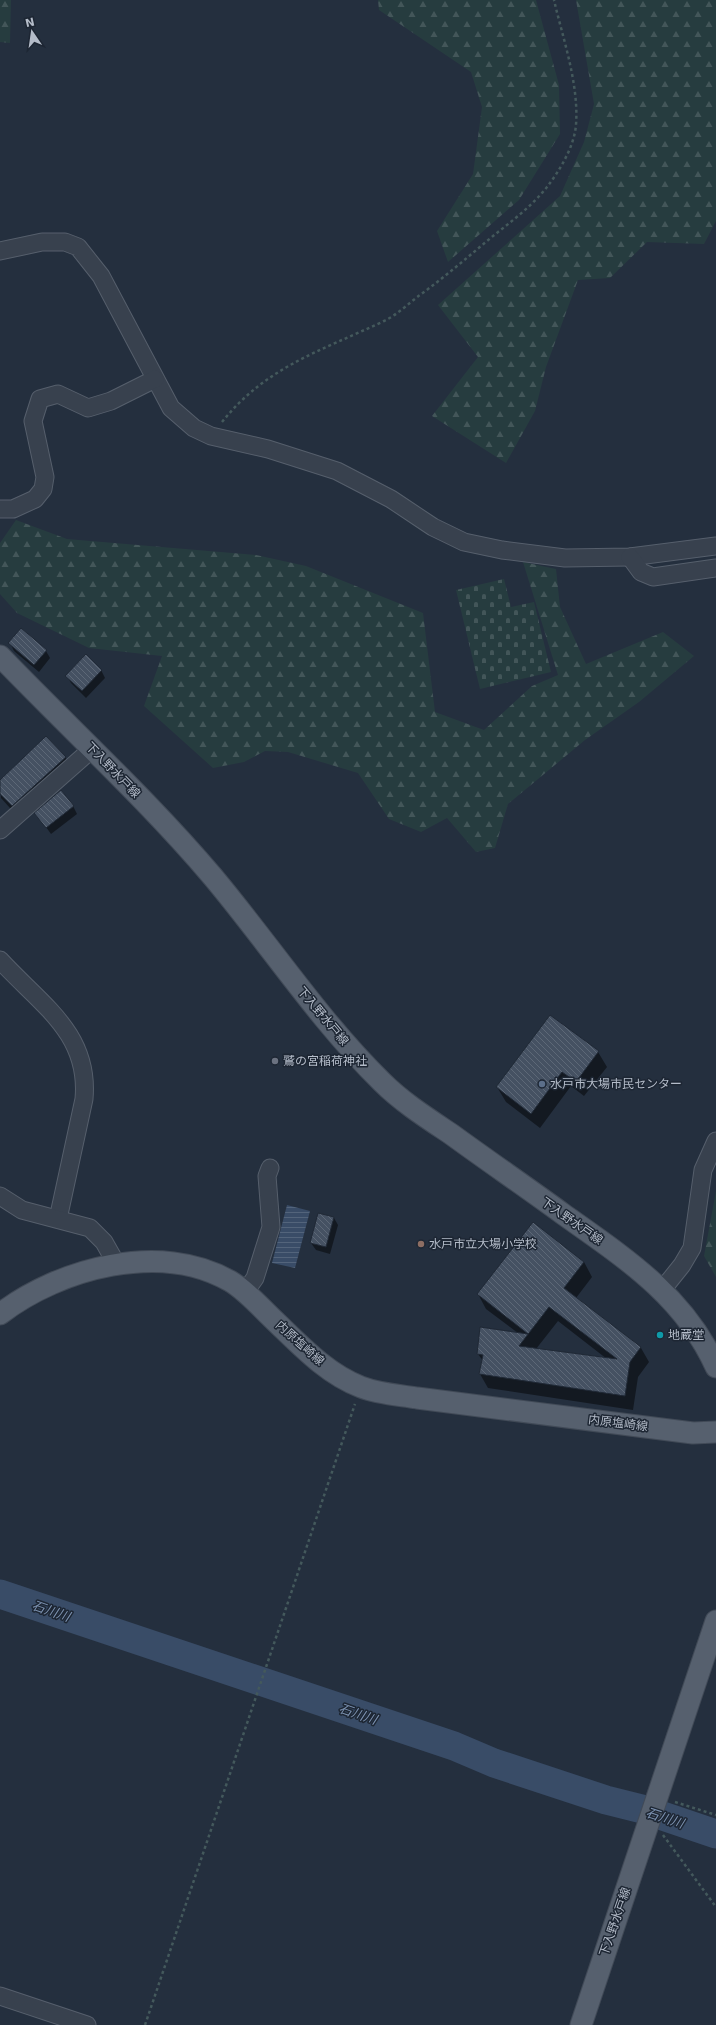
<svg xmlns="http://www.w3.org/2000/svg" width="716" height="2025" viewBox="0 0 716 2025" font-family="'DejaVu Sans','Noto Sans JP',sans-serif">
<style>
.forest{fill:url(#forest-firs)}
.cemetery{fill:url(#cemetery-stones)}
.water{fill:url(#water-rules)}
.shadow{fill:#0007;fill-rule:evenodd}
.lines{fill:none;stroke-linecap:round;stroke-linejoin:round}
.river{stroke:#394c67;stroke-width:29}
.building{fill:url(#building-back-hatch);stroke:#1f2835;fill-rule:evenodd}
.minor-casing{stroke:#565f6c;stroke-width:19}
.major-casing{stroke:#414a57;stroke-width:23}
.path{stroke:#44595c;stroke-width:2.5;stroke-dasharray:3 3;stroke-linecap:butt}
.minor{stroke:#38414e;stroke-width:17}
.major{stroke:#56606e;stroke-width:21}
.worship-dot{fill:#6b7280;stroke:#1d2633;stroke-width:1.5}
.service-dot{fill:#5c6f8a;stroke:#1d2633;stroke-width:1.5}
.education-dot{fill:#8d6e63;stroke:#1d2633;stroke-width:1.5}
.culture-dot{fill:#0f9aa8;stroke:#1d2633;stroke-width:1.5}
.labels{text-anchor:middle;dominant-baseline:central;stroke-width:3;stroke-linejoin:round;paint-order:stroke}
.street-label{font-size:12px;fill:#b4bcc9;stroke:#1d2633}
.poi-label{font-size:12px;fill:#b4bcc9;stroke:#1d2633;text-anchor:start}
.water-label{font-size:13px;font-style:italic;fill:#7c92b1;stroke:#1d2633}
</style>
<defs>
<pattern id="forest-firs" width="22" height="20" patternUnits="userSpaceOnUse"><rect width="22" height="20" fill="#263c3f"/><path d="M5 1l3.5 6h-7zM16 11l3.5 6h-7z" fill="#435659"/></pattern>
<pattern id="cemetery-stones" width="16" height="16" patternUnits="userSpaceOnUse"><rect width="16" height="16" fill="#263c3f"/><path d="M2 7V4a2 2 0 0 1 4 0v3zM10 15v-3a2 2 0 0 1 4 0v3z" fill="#435659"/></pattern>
<pattern id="water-rules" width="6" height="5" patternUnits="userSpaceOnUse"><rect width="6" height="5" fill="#394c67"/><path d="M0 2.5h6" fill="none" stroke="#53647b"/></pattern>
<pattern id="building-back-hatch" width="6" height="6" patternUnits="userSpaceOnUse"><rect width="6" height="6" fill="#455162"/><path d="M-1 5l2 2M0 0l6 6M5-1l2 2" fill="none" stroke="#5d6877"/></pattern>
</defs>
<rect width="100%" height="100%" fill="#242f3e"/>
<!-- forest -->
<g class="forest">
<polygon points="0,0 11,0 10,43 0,42"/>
<polygon points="378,0 536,0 559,85 560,134 519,200 448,262 437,231 473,174 482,107 471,72 379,10"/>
<polygon points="576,0 716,0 716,221 704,244 647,242 610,278 578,280 546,367 535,411 506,463 432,416 478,357 438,305 560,196 584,142 594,104"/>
<polygon points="16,520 67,539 256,555 306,566 423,613 435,712 484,730 532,686 558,675 523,562 556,569 560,607 586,664 663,632 694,656 639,702 585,740 508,804 495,848 476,852 447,818 421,832 389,819 358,773 288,752 265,751 244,762 213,768 144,706 162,656 89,648 17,613 0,594 0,543"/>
<polygon points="716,1191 716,1277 704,1256"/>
</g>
<!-- cemetery -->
<polygon class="cemetery" points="504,579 511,607 534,602 551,672 480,689 456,590"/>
<!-- water -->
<polygon class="water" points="287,1205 310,1211 295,1268 272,1263"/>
<!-- shadow -->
<g class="shadow">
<polygon points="10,643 46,651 50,658 39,672 14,651"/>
<polygon points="101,670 105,678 86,698 71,683 67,676"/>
<polygon points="65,757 72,768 18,817 1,798 0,782"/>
<polygon points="73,806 77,814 51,834 36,813"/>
<polygon points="598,1052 607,1067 584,1096 571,1086 540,1128 506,1102 497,1087"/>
<polygon points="334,1218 338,1225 330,1254 316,1250 311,1243"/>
<path d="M 584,1262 L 592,1277 L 576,1298 L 641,1348 L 649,1362 L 638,1377 L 633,1410 L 488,1388 L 480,1374 L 483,1361 L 478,1354 L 518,1333 L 486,1309 L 478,1294 ZM 558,1321 L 607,1359 L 536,1349 Z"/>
</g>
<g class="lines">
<!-- river -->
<polyline class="river" points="0,1594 454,1746 494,1763 606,1800 642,1809 716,1834"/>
</g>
<!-- building -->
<g class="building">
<polygon points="21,628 47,650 34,665 8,643"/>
<polygon points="86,654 102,670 82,691 65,676"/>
<polygon points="46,736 66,757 12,806 0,794 0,780"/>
<polygon points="61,790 74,806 46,828 34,813"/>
<polygon points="550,1015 599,1051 576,1082 562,1072 531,1114 496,1087"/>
<polygon points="318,1213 334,1217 326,1247 310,1243"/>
<path d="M 533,1222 L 584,1262 L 564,1288 L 641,1347 L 630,1362 L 625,1396 L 479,1374 L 483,1355 L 477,1354 L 480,1327 L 528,1334 L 477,1294 ZM 549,1307 L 617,1359 L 519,1346 Z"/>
</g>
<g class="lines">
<!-- minor casing -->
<g class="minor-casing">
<g id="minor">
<polyline points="0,251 42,242 65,242 78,247 101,276 171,408 194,428 211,436 268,449 337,471 391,499 433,527 464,542 502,550 565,558 630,557 716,546"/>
<polyline points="0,509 13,509 35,499 43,489 45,477 33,421 40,399 58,394 88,408 111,401 155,379"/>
<polyline points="630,557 641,572 653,577 716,568"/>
<polyline points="0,830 92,749"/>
<path d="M 0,960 C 40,1004 90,1033 84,1099 L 58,1219"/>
<polyline points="0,1196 22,1210 90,1228 104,1242 117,1265"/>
<polyline points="662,1290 682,1265 692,1248 703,1170 716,1141"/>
<polyline points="245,1292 255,1278 271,1227 267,1176 270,1168"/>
<polyline points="0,1996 87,2025"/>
</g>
</g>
<!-- major casing -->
<g class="major-casing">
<g id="major">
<path d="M 0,656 C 71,730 147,799 213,877 C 270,945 318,1019 382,1082 C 402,1102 427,1118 451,1134 C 488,1161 526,1187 563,1214 C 625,1258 684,1296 716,1367"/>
<path d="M 0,1314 C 60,1268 161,1241 230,1281 C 247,1291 261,1308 275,1321 C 301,1346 327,1374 361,1387 C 379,1394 399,1395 417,1398 L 693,1433 L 716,1432"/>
<polyline points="581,2025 716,1621"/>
</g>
</g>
<!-- path -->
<g class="path">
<path d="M 222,422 C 267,366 321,351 384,321 C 397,315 409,303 420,295 C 446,276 469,256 493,236 C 512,221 532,206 547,187 C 560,170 574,147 576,125 C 579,84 563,39 554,0"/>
<polyline points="675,1802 716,1815"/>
<polyline points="663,1835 716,1907"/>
<polyline points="145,2025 355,1404"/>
</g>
<!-- minor -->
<use href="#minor" class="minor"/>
<!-- major -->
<use href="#major" class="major"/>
</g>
<!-- markers -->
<circle class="worship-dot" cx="275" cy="1061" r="4"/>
<circle class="service-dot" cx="542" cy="1084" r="4"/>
<circle class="education-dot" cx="421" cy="1244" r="4"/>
<circle class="culture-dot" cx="660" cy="1335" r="4"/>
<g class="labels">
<!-- street labels -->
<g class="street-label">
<text transform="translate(113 770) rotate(46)">下入野水戸線</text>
<text transform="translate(323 1016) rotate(50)">下入野水戸線</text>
<text transform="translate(572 1221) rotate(35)">下入野水戸線</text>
<text transform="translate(300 1343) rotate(42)">内原塩崎線</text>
<text transform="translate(618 1423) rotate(7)">内原塩崎線</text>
<text transform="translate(615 1922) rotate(-71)">下入野水戸線</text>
</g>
<!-- poi labels -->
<g class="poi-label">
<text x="283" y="1061">鷲の宮稲荷神社</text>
<text x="550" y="1084">水戸市大場市民センター</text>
<text x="429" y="1244">水戸市立大場小学校</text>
<text x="668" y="1335">地蔵堂</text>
</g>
<!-- water labels -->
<g class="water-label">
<text transform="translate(51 1611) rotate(19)">石川川</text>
<text transform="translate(358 1714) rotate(19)">石川川</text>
<text transform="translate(665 1818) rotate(18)">石川川</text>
</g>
</g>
<!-- north arrow -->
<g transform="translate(32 32) rotate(347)" stroke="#1d2633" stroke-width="3" paint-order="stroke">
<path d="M0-3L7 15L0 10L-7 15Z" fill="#b4bcc9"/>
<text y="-6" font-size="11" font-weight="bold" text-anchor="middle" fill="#b4bcc9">N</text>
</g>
</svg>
